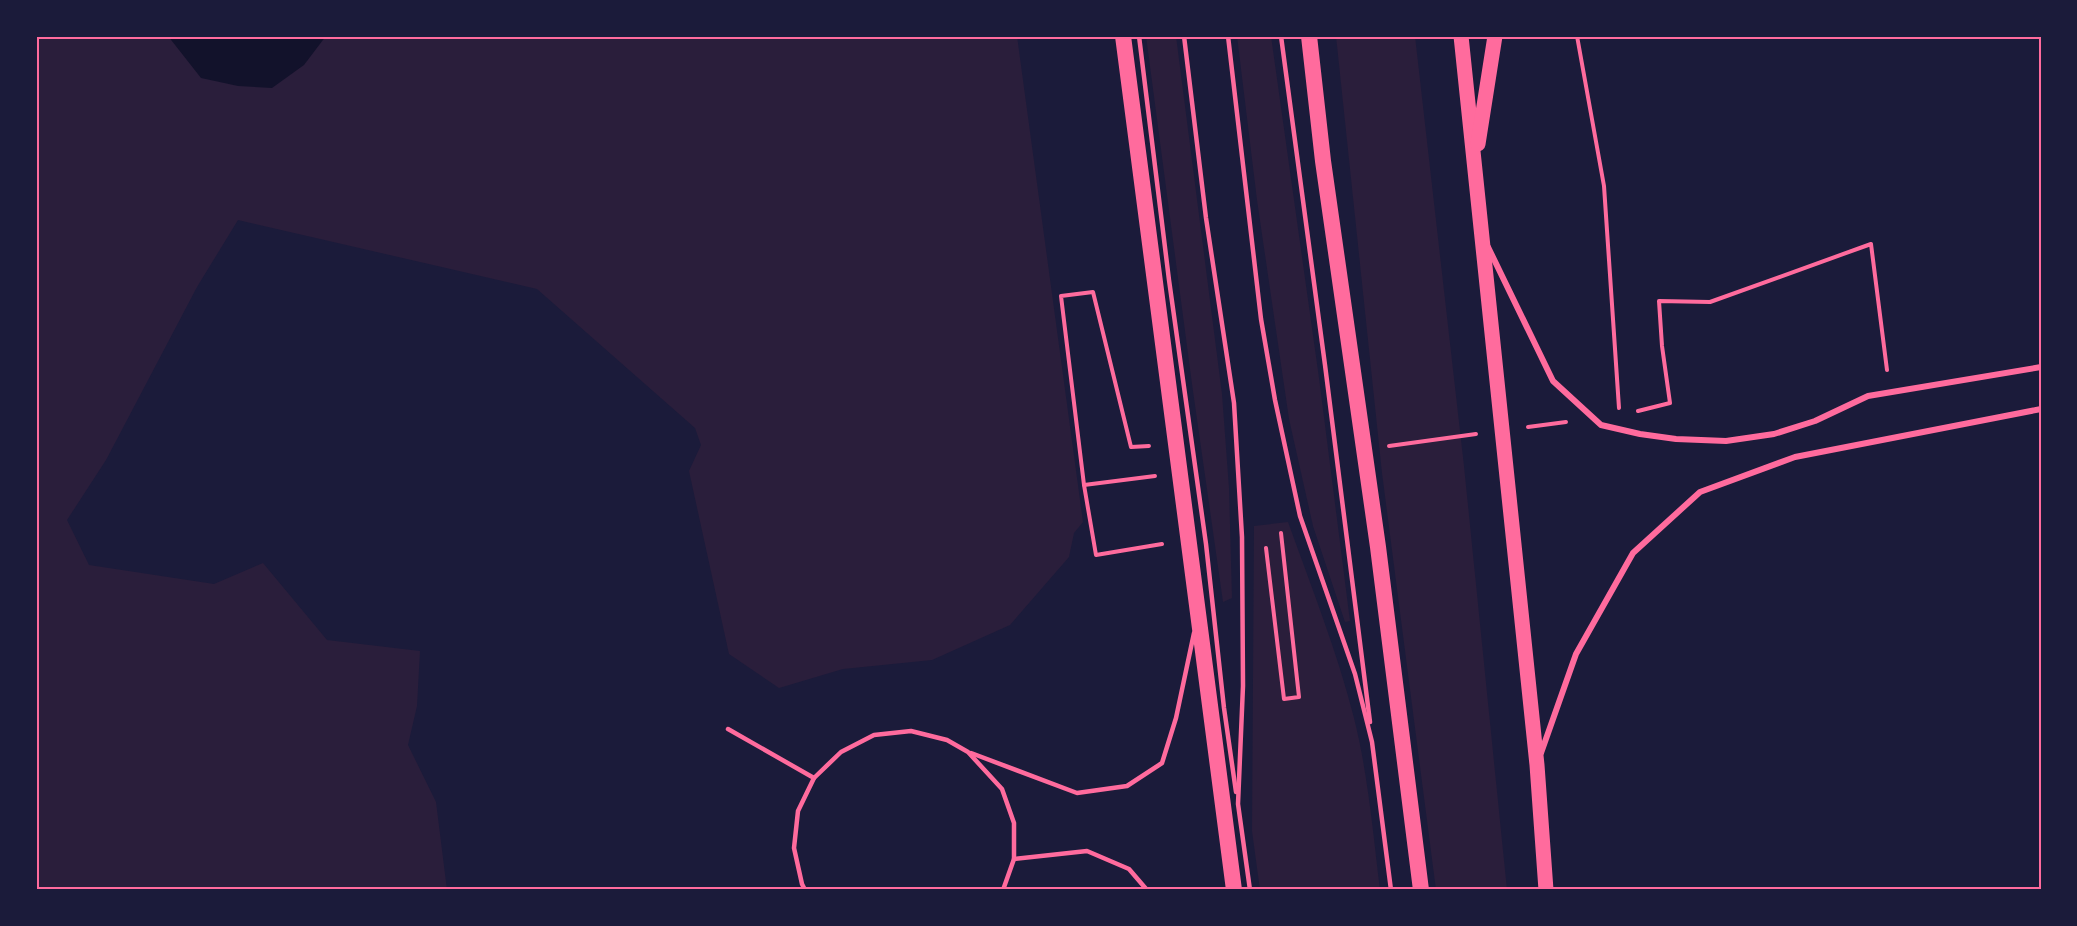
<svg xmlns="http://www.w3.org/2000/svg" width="2077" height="926" viewBox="0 0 2077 926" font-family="'Titillium Web',sans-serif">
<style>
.green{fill:#2a1e3b}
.water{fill:#12122b}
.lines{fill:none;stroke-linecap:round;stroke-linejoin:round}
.path{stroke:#ff6b9d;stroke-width:4}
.service{stroke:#ff6b9d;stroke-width:4.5}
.minor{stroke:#ff6b9d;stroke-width:6}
.primary{stroke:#ff6b9d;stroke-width:15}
.trunk{stroke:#ff6b9d;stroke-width:16}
.neatline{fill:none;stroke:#ff6b9d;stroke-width:2}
</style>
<rect width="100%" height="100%" fill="#1b1b3a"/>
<!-- green -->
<g class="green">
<polygon points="36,36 1017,36 1083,522 1074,533 1069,557 1010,625 932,660 843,669 779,688 729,654 689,471 701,445 695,428 537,289 238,220 197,287 106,460 67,520 89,565 214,584 263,563 327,640 420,651 417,706 408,745 436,802 447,890 36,890"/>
<polygon points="1146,36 1176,36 1222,394 1229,488 1232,598 1223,602 1192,384"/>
<polygon points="1237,36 1271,36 1319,378 1350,621 1345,622 1313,526 1289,419 1257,200"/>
<polygon points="1336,36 1415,36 1464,466 1507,890 1436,890 1382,473"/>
<path d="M 1288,522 C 1311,586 1337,651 1354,718 C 1368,774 1373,833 1380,890 L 1260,890 L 1252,831 L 1254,526 Z"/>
</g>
<!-- water -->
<polygon class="water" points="168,36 326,36 304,65 272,88 238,86 201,78"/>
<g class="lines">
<!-- path -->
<g class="path">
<polyline points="1577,36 1604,186 1619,408"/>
<polyline points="1638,411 1670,403 1662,346 1659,301 1710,302 1871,244 1887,370"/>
<polyline points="1528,427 1566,422"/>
<polyline points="1149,446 1131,447 1093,292 1061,296 1084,485 1096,555 1162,544"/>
<polyline points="1389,446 1476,434"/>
<polyline points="1084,485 1155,476"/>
<polyline points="1266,548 1284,699 1299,697 1281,533"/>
</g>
<!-- service -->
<g class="service">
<polyline points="1139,36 1169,280 1206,544 1224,708 1236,792"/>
<polyline points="1184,36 1206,218 1234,403 1242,537 1243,686 1238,804 1250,890"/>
<polyline points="1228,36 1261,319 1275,400 1300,516 1355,674 1372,742 1391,890"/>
<polyline points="1281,36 1325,365 1370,722"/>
<polyline points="728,729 814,778"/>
<polyline points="971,753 1077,793 1127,786 1162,763 1176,718 1194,633"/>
<polyline points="1014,859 1087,851 1129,869 1147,890"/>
<polyline points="805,890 802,884 794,848 798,811 814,778 841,752 874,735 911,731 947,740 968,752 1002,789 1014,823 1014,859 1003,890"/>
</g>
<!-- minor -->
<g class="minor">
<polyline points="1488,247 1553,381 1601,425 1640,434 1676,439 1726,441 1774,434 1815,421 1868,396 2041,367"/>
<polyline points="1541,753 1576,654 1633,553 1700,492 1795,457 2041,409"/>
</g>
<!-- primary -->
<g class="primary">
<polyline points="1461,36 1537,765 1546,890"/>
<polyline points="1478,144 1495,36"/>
</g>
<!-- trunk -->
<g class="trunk">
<polyline points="1123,36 1234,890"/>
<polyline points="1309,36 1323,161 1378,547 1421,890"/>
</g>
</g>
<!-- border -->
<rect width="2077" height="926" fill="none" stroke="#1b1b3a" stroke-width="75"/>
<rect x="38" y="38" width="2002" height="850" class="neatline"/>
</svg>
